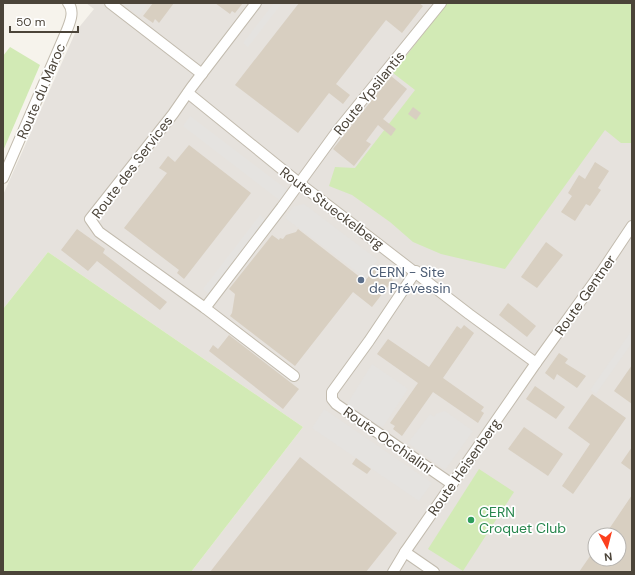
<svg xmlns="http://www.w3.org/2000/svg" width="635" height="575" viewBox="0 0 635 575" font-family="'DM Sans',sans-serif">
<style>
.industrial{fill:#e6e2dd;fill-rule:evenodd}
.green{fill:#d2eab5}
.parking{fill:#e5e3e0}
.building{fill:#d8cfc1}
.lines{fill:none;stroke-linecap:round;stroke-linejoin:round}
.minor-casing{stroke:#c2bbae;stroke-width:12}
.minor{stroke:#fff;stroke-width:10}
.service-dot{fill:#5c6f8a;stroke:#fff;stroke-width:1.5}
.leisure-dot{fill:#2e9e5b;stroke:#fff;stroke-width:1.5}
.labels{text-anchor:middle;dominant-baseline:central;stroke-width:3.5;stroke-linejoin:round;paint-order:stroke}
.street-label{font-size:14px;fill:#4b4439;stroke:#fff}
.service-label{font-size:14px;fill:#4e5e75;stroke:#fff;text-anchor:start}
.leisure-label{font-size:14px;fill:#27864d;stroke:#fff;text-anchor:start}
</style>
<rect width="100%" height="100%" fill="#f6f3ec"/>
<!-- industrial -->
<path class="industrial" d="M 86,3 L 632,3 L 632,572 L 191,572 L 303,427 L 48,252 L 3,309 L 3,195 L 76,31 L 94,9 ZM 595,535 L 619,535 L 619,559 L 595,559 Z"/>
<!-- green -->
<g class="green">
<polygon points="447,3 632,3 632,143 621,143 605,130 505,269 441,254 413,242 390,222 352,195 329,186 335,167 355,168 415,90 393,73"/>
<polygon points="10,47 40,65 3,151 3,56"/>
<polygon points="48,252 303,427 191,572 3,572 3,309"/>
<polygon points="479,469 514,492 463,571 428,549"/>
</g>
<!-- parking -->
<g class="parking">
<polygon points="121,3 148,3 139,16"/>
<polygon points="274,3 282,3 248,47 243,43"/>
<polygon points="190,116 290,192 282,202 183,126"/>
<polygon points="304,204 378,260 364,277 285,218 293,207"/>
<polygon points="260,215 267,221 210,295 203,289"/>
<polygon points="632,330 632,343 596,394 590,390"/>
<polygon points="372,364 408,389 383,427 377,425 347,404"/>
<polygon points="324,409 432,483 419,501 312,428"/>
<polygon points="445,411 473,431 445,470 408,443 430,414 434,417 436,414"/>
</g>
<!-- building -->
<g class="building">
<polygon points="153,3 174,3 159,23 155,19 153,23 143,16"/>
<polygon points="215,3 243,3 235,13 232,11 230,14"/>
<polygon points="299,3 419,3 423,6 402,33 386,20 336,84 350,95 343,104 329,93 298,133 235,85"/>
<polygon points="391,76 407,89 383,119 396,129 391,136 378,125 366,141 371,144 354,166 333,149"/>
<polygon points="413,107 421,113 416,120 408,114"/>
<polygon points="189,145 251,193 184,279 177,273 179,270 124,228 167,173 159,168 168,156 175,162"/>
<polygon points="595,162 609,171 598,188 601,190 590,206 586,204 575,221 561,212 572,196 568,193 579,175 585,179"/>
<polygon points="77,229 105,249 103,253 167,302 160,310 97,261 88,271 61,250"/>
<polygon points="298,229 365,281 376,267 393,280 372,307 353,292 295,366 230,316 232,313 235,294 229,289 272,235 279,240 280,238 283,239 286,235 296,232"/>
<polygon points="546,242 563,255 537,288 521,277"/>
<polygon points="508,303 536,326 527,337 499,315"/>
<polygon points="464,325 474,333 443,378 484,407 481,411 484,413 478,423 433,392 402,436 393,429 395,426 390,423 418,383 377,354 388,339 429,367 457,326 461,329"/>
<polygon points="229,335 299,389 283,409 209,351 213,345 218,349"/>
<polygon points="559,353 568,359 565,363 586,376 577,388 557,374 554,380 545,373"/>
<polygon points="632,365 632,404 614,391"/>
<polygon points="535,386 565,407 556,419 526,399"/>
<polygon points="592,394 626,418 573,494 562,486 590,444 568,428"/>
<polygon points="524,427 563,454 548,476 508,449"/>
<polygon points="632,447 632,471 621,463"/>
<polygon points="300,457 397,533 366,572 210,572"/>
<polygon points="356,458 371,469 367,474 352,464"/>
<polygon points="632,495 632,572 579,572 595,549 595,559 619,559 619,535 605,535"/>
</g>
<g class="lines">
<!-- minor casing -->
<g class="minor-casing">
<g id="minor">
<polyline points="110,3 202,74"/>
<polyline points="256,3 191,88 173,114 90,219 99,232 205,308 294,376"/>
<polyline points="188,93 299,183 469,314 536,363"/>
<path d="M 3,178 L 67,30 C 70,22 75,11 68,3"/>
<polyline points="416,271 369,341 332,392 332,399 336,404 452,484"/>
<polyline points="205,308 282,207 338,130 441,3"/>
<polyline points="405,552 434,572"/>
<polyline points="393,572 405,552 536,363 600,274 632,226"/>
</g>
</g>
<!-- minor -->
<use href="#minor" class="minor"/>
</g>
<!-- markers -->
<circle class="service-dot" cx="361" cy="280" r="4"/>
<circle class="leisure-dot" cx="471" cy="520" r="4"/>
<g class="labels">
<!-- street labels -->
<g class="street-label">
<text transform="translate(41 91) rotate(-67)">Route du Maroc</text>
<text transform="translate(369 93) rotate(-51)">Route Ypsilantis</text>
<text transform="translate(132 167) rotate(-53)">Route des Services</text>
<text transform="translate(332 208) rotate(37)">Route Stueckelberg</text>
<text transform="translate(585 295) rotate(-55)">Route Gentner</text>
<text transform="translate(388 440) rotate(35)">Route Occhialini</text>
<text transform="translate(464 467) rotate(-55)">Route Heisenberg</text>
</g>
<!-- service labels -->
<g class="service-label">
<text x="369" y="272">CERN - Site<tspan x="369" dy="16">de Prévessin</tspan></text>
</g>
<!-- leisure labels -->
<g class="leisure-label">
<text x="479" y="512">CERN<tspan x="479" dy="16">Croquet Club</tspan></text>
</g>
</g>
<!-- border -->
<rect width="635" height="575" fill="none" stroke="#4b4439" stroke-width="8"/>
<!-- north arrow -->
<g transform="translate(607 547) rotate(173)"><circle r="19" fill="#ffffff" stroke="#b7b4b0"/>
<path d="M0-3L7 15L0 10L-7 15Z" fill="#fc3f1d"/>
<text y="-6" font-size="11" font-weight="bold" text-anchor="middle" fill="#4b4439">N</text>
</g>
<!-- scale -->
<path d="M10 26v6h68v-6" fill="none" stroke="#4b4439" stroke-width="2"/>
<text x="16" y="26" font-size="12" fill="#4b4439" stroke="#ffffff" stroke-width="3" paint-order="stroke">50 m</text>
</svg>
